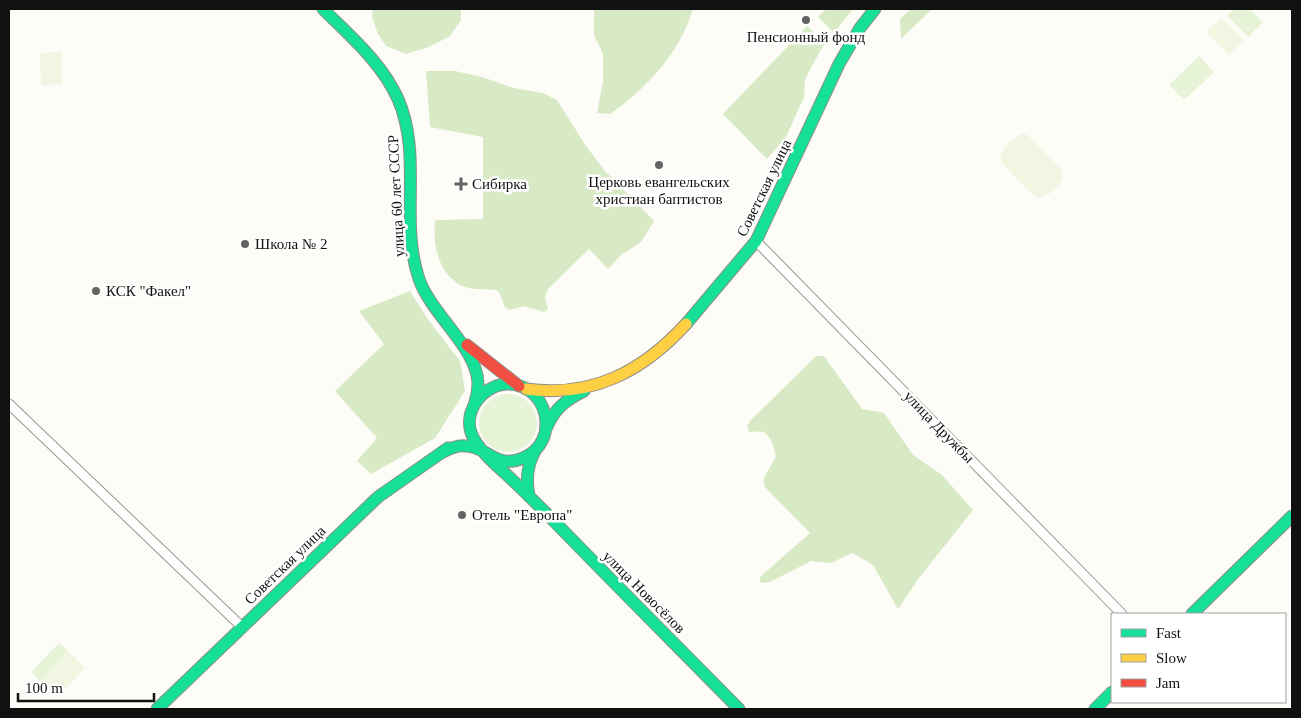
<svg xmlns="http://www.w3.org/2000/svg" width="1301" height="718" viewBox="0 0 1301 718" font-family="Georgia,serif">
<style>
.green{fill:#e7f3d7}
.forest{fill:#d8eac5}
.pitch{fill:#f0f6e1}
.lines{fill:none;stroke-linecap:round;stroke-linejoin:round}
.street-casing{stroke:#979795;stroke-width:11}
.fast-casing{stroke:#8e8d8b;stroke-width:13}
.slow-casing{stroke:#8e8d8b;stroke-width:13}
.jam-casing{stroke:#8e8d8b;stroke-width:13}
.street{stroke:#fffffe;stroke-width:9}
.fast{stroke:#16e098;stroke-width:11}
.slow{stroke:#ffcf43;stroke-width:11}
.jam{stroke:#f24e42;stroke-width:11}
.poi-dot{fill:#646362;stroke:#fff;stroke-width:2}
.labels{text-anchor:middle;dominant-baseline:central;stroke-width:5;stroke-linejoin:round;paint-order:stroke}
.poi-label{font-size:15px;fill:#111;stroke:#fff;text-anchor:start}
.street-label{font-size:15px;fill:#111;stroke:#fff}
</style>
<rect width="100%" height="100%" fill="#fdfcf7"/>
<!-- green -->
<g class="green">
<polygon points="1234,9 1250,9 1263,22 1248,37 1227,16"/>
<polygon points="1199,56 1214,72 1184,100 1169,85"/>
<circle cx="508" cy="423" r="29"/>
<polygon points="59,643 68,651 40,681 31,672"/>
</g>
<!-- forest -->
<g class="forest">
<polygon points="373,9 461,9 461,20 450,36 429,47 406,54 386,46 378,34 372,17"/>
<path d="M 594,9 L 693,9 C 690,17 687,26 683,34 C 667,66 639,94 610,114 L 597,113 L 603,81 L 603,54 L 594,35 Z"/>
<polygon points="826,9 853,9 834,33 818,17"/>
<polygon points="911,9 932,9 901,39 900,19"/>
<polygon points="807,26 825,42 805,79 804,97 786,137 767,159 723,114"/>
<path d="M 426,71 L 455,71 L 482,77 L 514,88 L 543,93 L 557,100 L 586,146 L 605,171 L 654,221 L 641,242 L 621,255 L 608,269 L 589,249 L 548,289 L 545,297 L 548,309 L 544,312 L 524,306 L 510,310 L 505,307 L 499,292 L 496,290 C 486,289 474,290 465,287 C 439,278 432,244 435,220 L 483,219 L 483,137 L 430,127 Z"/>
<polygon points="410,291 427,318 460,361 465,391 435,438 371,474 357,461 377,438 335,391 384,344 359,311"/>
<path d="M 819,356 L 824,356 L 862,409 L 884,413 L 913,455 L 942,475 L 973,510 L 919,578 L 898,609 L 873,565 L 852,553 L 831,563 L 811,561 L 772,581 L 765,583 L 760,582 L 760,577 L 810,533 L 764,486 L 764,478 L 776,456 C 774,448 771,435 763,432 C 760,431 753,432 749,432 L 747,426 L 750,421 L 815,357 Z"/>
</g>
<!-- pitch -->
<g class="pitch">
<polygon points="1221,18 1243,40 1229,55 1206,32"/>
<polygon points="61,52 62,84 41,85 40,53"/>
<path d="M 1022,134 L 1028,135 L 1062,170 C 1066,182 1048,200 1035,197 L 1001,162 C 998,151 1013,138 1022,134 Z"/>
<polygon points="68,651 85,668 57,697 40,681"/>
</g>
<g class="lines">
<!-- street casing -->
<g class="street-casing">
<g id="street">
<polyline points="756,241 1122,614"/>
<polyline points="9,404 242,627"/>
</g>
</g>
<!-- fast casing -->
<g class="fast-casing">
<g id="fast">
<path d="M 323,9 C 350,36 382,63 398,99 C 423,156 399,220 419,279 C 431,314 477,348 478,383 C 478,390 477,396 475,402"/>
<polyline points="686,324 756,241 839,64 860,28 875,9"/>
<path d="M 547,427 C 554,409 567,399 584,391"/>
<path d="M 441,453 C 449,449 457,445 466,446 C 487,446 496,470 523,458 C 562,442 548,383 507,384 C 481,385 460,415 474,439 C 482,453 495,464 507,475 C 521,488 534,501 548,515 C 611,580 675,644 739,709"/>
<path d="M 529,496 C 526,479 527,466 535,451"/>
<polyline points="1192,614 1292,516"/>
<polyline points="157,709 378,497 448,448"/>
<polyline points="1095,709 1112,692"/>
</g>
</g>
<!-- slow casing -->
<g class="slow-casing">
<path id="slow" d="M 526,389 C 592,398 642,372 686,324"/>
</g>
<!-- jam casing -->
<g class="jam-casing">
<polyline id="jam" points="467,345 519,386"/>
</g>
<!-- street -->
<use href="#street" class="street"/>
<!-- fast -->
<use href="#fast" class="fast"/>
<!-- slow -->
<use href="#slow" class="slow"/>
<!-- jam -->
<use href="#jam" class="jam"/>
</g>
<!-- markers -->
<g class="poi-dot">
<circle cx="806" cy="20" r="5"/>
<circle cx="659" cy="165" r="5"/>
<path d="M458.5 176.5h5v5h5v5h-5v5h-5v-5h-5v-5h5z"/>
<circle cx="245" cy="244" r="5"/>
<circle cx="96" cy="291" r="5"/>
<circle cx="462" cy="515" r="5"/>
</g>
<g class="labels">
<!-- poi labels -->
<g class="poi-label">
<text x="806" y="37" text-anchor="middle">Пенсионный фонд</text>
<text x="659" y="182" text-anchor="middle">Церковь евангельских<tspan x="659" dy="17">христиан баптистов</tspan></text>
<text x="472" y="184">Сибирка</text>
<text x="255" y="244">Школа № 2</text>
<text x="106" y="291">КСК "Факел"</text>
<text x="472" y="515">Отель "Европа"</text>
</g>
<!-- street labels -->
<g class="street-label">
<text transform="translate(764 188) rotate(-64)">Советская улица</text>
<text transform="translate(396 196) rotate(-93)">улица 60 лет СССР</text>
<text transform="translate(939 427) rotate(46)">улица Дружбы</text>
<text transform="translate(285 565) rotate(-44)">Советская улица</text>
<text transform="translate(644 592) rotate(45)">улица Новосёлов</text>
</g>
</g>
<!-- border -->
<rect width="1301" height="718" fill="none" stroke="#111111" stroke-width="20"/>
<!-- legend -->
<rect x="1111" y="613" width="175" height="90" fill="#ffffff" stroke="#a0a0a0"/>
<rect x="1121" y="629" width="25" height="8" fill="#16e098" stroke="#a0a0a0"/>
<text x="1156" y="638" font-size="15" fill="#111111">Fast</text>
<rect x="1121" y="654" width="25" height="8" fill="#ffcf43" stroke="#a0a0a0"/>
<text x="1156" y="663" font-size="15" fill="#111111">Slow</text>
<rect x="1121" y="679" width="25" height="8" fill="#f24e42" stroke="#a0a0a0"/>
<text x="1156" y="688" font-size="15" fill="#111111">Jam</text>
<!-- scale -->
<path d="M18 693v8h136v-8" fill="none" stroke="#111111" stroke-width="2.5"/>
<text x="25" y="693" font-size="15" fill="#111111" stroke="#ffffff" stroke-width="4" paint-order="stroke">100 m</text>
</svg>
